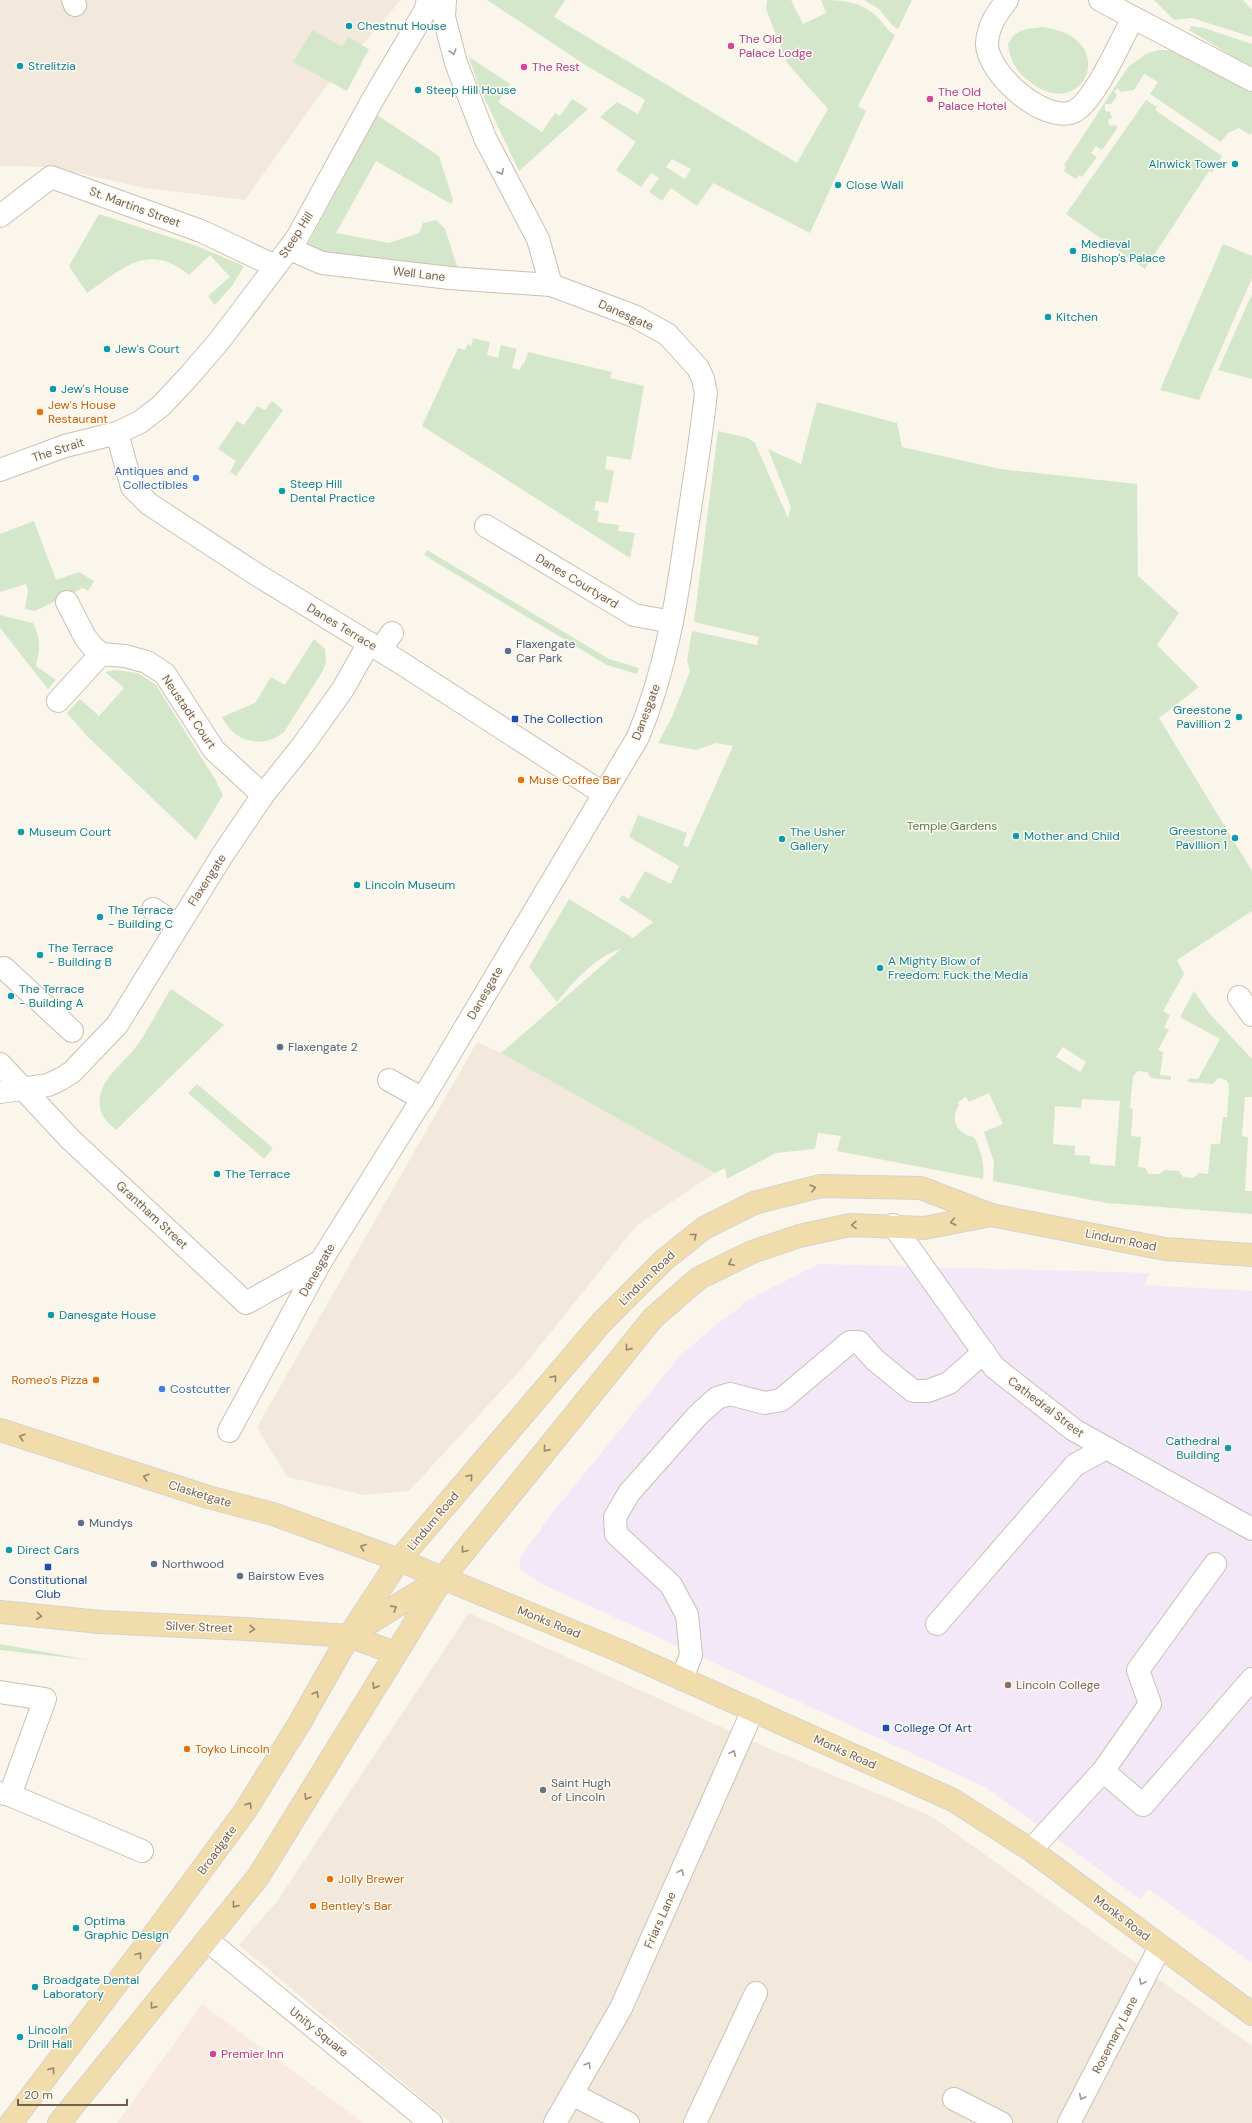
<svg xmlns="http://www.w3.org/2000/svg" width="1252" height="2123" viewBox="0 0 1252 2123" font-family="'DM Sans',sans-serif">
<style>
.residential{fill:#f2e8db}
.commercial{fill:#f9eae1}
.education{fill:#f3e8f7}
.green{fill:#d4e7cb;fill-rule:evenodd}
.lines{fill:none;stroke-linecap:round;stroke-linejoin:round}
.minor-casing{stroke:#ccbfb2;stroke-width:24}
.major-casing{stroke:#d8d2ce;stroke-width:24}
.minor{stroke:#fff;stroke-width:22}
.major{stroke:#f1dcac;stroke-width:22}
.oneway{stroke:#a4978e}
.oneway2{stroke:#99846c}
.culture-dot{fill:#0f9aa8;stroke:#fdfaf2;stroke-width:1.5}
.hotel-dot{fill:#d1479c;stroke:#fdfaf2;stroke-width:1.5}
.food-dot{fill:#e8710a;stroke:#fdfaf2;stroke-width:1.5}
.shop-dot{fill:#3f7fe0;stroke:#fdfaf2;stroke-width:1.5}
.service-dot{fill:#5c6f8a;stroke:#fdfaf2;stroke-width:1.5}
.transit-dot{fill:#1a4fb4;stroke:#fdfaf2;stroke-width:1.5}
.education-dot{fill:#8d6e63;stroke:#fdfaf2;stroke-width:1.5}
.worship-dot{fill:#6b7280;stroke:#fdfaf2;stroke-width:1.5}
.labels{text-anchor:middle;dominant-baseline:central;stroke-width:3;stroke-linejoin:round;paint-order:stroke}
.culture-label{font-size:12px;fill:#0d838f;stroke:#fdfaf2;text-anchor:start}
.hotel-label{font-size:12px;fill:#b23c85;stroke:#fdfaf2;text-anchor:start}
.street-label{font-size:12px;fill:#735f51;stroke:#fdfaf2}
.food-label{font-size:12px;fill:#c56008;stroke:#fdfaf2;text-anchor:start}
.shop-label{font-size:12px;fill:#366cbe;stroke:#fdfaf2;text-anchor:end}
.service-label{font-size:12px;fill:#4e5e75;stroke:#fdfaf2;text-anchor:start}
.transit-label{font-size:12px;fill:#164399;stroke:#fdfaf2;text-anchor:start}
.park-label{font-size:12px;fill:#587d4d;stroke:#fdfaf2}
.education-label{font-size:12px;fill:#785e54;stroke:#fdfaf2;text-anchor:start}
.worship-label{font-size:12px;fill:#5b616d;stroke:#fdfaf2;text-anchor:start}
</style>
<rect width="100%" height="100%" fill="#fbf6ec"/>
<!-- residential -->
<g class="residential">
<polygon points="0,0 401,0 324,89 245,200 144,188 52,167 0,166"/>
<polygon points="477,1042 501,1053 715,1173 636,1226 523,1367 409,1491 364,1495 287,1477 257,1427"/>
<polygon points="469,1613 768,1748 931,1816 1252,2046 1252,2123 451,2123 239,1945 278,1900"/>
</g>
<!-- commercial -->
<polygon class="commercial" points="202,2004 364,2123 117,2123"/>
<!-- education -->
<polygon class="education" points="819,1264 1150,1273 1144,1285 1252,1291 1252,1963 1148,1889 1140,1899 985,1787 542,1584 519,1568 522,1554 542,1528 541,1527 679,1357 713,1327 743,1305 742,1303"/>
<!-- green -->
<g class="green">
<path d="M 487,0 L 565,0 L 554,17 L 797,163 L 828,109 L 787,63 L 766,9 L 767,0 L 791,0 L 803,24 L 826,13 L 821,0 C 841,0 859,1 875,15 C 883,21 886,30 895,35 L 858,106 L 866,111 L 810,233 L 713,183 L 697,206 L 671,188 L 662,201 L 649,192 L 659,178 L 651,173 L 641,187 L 616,170 L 636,142 L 600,117 L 617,102 L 638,114 L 645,100 L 587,66 ZM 672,159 L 691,169 L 685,179 L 666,167 Z"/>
<polygon points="864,0 912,0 898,29 892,25 879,9"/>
<polygon points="1154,0 1243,0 1252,10 1252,37 1192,18 1174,20"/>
<polygon points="1191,26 1204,28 1252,44 1252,68 1189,30"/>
<path d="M 1042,27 C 1122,36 1085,125 1030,82 C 1017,72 1010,61 1008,44 C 1015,29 1027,29 1042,27 Z"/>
<polygon points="313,30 342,47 348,37 369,49 347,91 293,62"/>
<polygon points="1158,50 1175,50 1252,89 1252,132 1250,135 1239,128 1228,133 1221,142 1150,94 1158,82 1144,74 1134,90 1121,92 1118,88 1114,91 1117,96 1111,104 1105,104 1105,111 1110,112 1112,118 1108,120 1110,126 1114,125 1118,127 1102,150 1096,146 1091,153 1097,157 1082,177 1079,175 1076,179 1064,171 1066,167 1064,165 1128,67 1146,54"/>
<polygon points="469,57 510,84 498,102 542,132 555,113 560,116 572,99 588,109 519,171 479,87"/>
<polygon points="1146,100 1157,107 1155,110 1222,156 1212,173 1209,171 1145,269 1066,214"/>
<polygon points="377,115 439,156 453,200 451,204 376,161 336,233 389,243 419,233 423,223 436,220 445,229 458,269 327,256 308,244"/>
<path d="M 99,214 L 197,246 L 244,266 L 232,286 L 215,305 L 208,296 L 230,277 L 210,255 L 189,275 C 148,241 122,269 87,293 L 69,266 Z"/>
<polygon points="1223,244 1252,256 1252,278 1199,400 1160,390"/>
<polygon points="1252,294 1252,379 1218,370"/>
<polygon points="473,338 490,342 487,355 498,358 501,345 517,349 512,368 520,370 522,364 524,364 528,352 612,372 610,378 644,386 631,460 607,456 605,469 614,471 608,503 596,501 594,510 599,511 597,522 619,525 618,531 635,533 630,558 422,426 458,348 465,350 468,344 471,346"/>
<polygon points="272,401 283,410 236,476 230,472 236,461 218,449 237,421 244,425 257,406 265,410"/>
<path d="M 817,402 L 897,423 L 902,447 L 1000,469 L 1137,484 L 1138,576 L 1179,613 L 1157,645 L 1199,687 L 1159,718 L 1252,871 L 1252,911 L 1177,960 L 1184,974 L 1163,1011 L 1170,1015 L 1164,1027 L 1169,1030 L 1158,1050 L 1163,1052 L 1160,1075 L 1171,1076 L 1171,1080 L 1151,1078 L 1147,1072 L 1138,1071 L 1133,1076 L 1130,1108 L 1133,1109 L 1131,1136 L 1141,1137 L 1138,1167 L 1145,1168 L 1149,1174 L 1159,1174 L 1165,1170 L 1179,1171 L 1183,1177 L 1193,1178 L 1199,1173 L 1208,1174 L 1211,1144 L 1220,1144 L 1223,1117 L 1227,1117 L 1229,1085 L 1226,1080 L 1218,1078 L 1213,1084 L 1188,1082 L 1189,1078 L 1198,1079 L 1220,1039 L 1180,1017 L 1194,991 L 1209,1013 L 1252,1059 L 1252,1097 L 1245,1097 L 1242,1136 L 1248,1137 L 1245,1191 L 1252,1191 L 1252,1214 L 1107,1203 L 993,1181 L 994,1162 L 984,1132 L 1003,1124 L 989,1093 L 969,1102 L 966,1097 L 958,1102 L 959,1105 C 949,1120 957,1134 974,1137 C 981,1151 985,1164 983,1179 L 837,1151 L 841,1136 L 818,1133 L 815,1149 L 776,1153 L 727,1179 L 725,1168 L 715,1173 L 501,1053 L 621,949 C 597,955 572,983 557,1002 L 529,967 L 569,899 L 633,938 L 653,922 L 619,900 L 622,895 L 629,899 L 645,871 L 671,884 L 679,866 L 629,837 L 638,815 L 687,833 L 683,845 L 688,847 L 733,746 L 716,743 L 696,750 L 658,743 L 672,717 L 690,671 L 687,660 L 692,631 L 757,645 L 759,637 L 694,622 L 718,431 L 748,438 L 755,443 L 788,518 L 791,507 L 768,449 L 801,464 ZM 1063,1047 L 1086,1062 L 1080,1072 L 1056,1057 ZM 1082,1099 L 1120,1101 L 1115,1166 L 1090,1164 L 1090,1156 L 1075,1155 L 1075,1146 L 1053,1144 L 1055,1106 L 1081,1108 Z"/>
<polygon points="34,521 56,580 79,572 94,581 88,591 83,588 35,611 25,609 28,590 26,584 0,592 0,534"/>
<polygon points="427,550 609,659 639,668 637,674 607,665 424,555"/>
<path d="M 0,615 L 33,623 C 41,641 40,647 36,666 L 56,680 L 48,689 L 0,628 Z"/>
<path d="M 314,639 L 325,649 L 326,663 L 322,672 L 284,732 C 262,750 234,742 222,717 L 255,703 L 271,677 L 285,685 Z"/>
<polygon points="115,670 138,673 156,685 216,781 223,795 196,840 87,736 67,713 80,699 99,716 124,688 105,672"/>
<path d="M 171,989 L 224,1025 L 116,1130 C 111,1125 103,1119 101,1111 C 93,1084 122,1065 136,1047 C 149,1029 159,1008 171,989 Z"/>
<polygon points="197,1084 273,1148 264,1159 188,1093"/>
<polygon points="0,1644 89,1660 0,1650"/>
</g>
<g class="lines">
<!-- minor casing -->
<g class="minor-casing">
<g id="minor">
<polyline points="73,0 75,5"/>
<polyline points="445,0 444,17 456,63 485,138 538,239 551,285"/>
<path d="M 1007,0 C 997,13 988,26 987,43 C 986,73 1046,126 1075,111 C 1095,100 1121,40 1133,18"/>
<polyline points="1100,0 1252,80"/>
<polyline points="0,216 51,177 201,231 275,266"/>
<polyline points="117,433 132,487 149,504 259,576 398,661 604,794"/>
<polyline points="0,470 65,446 117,433 140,422 161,406 189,376 220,340 297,238 373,99 425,11 428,0"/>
<polyline points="486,526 634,615 672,622"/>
<polyline points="67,602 85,637 92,646 101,654 125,656 147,662 165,674 214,750 263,795"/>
<polyline points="380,650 392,633"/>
<polyline points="58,701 101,654"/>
<polyline points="153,909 178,925"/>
<polyline points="4,968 72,1031"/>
<polyline points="1239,997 1252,1015"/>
<polyline points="0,1064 70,1139 246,1303 321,1261"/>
<polyline points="389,1080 423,1099"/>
<polyline points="0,1092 48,1085 61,1079 72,1072 117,1025 223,854 263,795 303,745 343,689 369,643"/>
<polyline points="893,1225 994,1367 1074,1430 1252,1529"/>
<path d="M 229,1431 L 321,1261 L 434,1080 L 638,737 C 666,670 677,600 687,528 C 694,483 701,438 706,393 L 703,379 L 698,368 L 667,334 L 634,316 L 551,285 L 450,278 L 322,263 L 290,249"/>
<polyline points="937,1624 1075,1465 1106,1448"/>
<polyline points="682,1679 691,1655 687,1615 671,1585 616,1534 615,1517 629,1493 698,1415 717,1398 730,1394 765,1403 781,1400 850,1342 859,1342 875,1360 913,1391 928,1391 949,1383 984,1352"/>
<polyline points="0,1692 45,1699 10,1795"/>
<polyline points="1103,1771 1143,1805 1252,1679"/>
<polyline points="0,1793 10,1795 142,1851"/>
<polyline points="1031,1850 1103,1771 1150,1704 1138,1670 1215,1564"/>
<polyline points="207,1940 431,2123"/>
<polyline points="572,2094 628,2123"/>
<polyline points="954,2099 1001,2123"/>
<polyline points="555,2123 621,2008 753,1710"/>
<polyline points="695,2123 756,1993"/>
<polyline points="1069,2123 1160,1947"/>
</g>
</g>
<!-- major casing -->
<g class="major-casing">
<g id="major">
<polyline points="0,1430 208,1497 273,1514 399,1560 620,1651 953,1800 1031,1850 1252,2014"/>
<polyline points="0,1612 100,1622 246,1629 349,1636 395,1653"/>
<polyline points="356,1631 437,1581"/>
<polyline points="11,2123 164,1921 245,1811 299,1724 349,1636 399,1560 602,1322 664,1260 704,1228 754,1203 821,1186 921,1188 991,1215 1165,1249 1252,1255"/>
<polyline points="59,2123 258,1877 442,1579 653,1318 699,1278 752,1252 799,1236 850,1225 924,1228 991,1215"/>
</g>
</g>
<!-- minor -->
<use href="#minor" class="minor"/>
<!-- major -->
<use href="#major" class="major"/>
</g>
<!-- one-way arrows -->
<defs><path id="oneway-chevron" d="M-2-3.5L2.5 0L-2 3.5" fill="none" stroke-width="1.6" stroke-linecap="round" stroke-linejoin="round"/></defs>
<g class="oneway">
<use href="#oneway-chevron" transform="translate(453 52) rotate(75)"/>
<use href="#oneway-chevron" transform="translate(501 172) rotate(63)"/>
<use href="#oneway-chevron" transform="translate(733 1753) rotate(-66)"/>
<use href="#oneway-chevron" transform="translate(681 1872) rotate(-66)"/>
<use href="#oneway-chevron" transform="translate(1142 1982) rotate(117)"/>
<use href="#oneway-chevron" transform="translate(588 2065) rotate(-60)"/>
<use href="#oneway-chevron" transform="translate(1082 2097) rotate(117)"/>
</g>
<g class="oneway2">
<use href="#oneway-chevron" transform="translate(813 1188) rotate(-14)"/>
<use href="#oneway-chevron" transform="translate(953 1222) rotate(169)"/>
<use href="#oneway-chevron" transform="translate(854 1225) rotate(179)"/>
<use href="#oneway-chevron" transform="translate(694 1236) rotate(-38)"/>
<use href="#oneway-chevron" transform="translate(731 1263) rotate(154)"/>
<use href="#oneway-chevron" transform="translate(628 1348) rotate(129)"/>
<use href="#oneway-chevron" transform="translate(554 1378) rotate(-50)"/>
<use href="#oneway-chevron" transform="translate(22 1437) rotate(-162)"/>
<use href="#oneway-chevron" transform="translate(546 1449) rotate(129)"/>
<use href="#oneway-chevron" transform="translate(146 1477) rotate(-162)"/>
<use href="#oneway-chevron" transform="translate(470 1477) rotate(-50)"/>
<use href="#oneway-chevron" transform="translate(363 1547) rotate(-160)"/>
<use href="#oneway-chevron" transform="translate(464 1550) rotate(128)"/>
<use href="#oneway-chevron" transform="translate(394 1608) rotate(-32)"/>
<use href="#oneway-chevron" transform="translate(39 1616) rotate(6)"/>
<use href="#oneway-chevron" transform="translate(252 1629) rotate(4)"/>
<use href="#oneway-chevron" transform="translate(375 1686) rotate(121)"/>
<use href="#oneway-chevron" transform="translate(316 1694) rotate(-60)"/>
<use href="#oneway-chevron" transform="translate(307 1797) rotate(121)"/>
<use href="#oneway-chevron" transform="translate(249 1805) rotate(-58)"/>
<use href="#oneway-chevron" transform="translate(235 1905) rotate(128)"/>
<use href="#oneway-chevron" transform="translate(139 1955) rotate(-53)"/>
<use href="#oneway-chevron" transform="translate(153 2006) rotate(129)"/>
<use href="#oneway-chevron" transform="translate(52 2070) rotate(-53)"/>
</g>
<!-- markers -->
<g class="culture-dot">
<circle cx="349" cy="26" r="4"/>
<circle cx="20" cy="66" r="4"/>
<circle cx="418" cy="90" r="4"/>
<circle cx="1235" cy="164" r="4"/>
<circle cx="838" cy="185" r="4"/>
<circle cx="1073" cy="251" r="4"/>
<circle cx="1048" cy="317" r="4"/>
<circle cx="107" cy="349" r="4"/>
<circle cx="53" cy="389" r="4"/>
<circle cx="282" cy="491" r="4"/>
<circle cx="1239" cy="717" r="4"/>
<circle cx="21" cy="832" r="4"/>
<circle cx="1016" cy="836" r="4"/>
<circle cx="1235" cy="838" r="4"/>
<circle cx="782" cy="839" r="4"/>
<circle cx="357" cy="885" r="4"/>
<circle cx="100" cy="917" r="4"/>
<circle cx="40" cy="955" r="4"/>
<circle cx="880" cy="968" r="4"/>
<circle cx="11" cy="996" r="4"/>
<circle cx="217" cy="1174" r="4"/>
<circle cx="51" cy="1315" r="4"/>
<circle cx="1228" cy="1448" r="4"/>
<circle cx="9" cy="1550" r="4"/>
<circle cx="76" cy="1928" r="4"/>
<circle cx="35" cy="1987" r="4"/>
<circle cx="20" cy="2037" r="4"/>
</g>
<g class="hotel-dot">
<circle cx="731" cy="46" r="4"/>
<circle cx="524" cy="67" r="4"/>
<circle cx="930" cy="99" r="4"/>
<circle cx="213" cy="2054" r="4"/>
</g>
<g class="food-dot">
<circle cx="40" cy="412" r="4"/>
<circle cx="521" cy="780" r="4"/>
<circle cx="96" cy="1380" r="4"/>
<circle cx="187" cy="1749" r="4"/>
<circle cx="330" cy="1879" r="4"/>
<circle cx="313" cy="1906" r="4"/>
</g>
<g class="shop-dot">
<circle cx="196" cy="478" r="4"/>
<circle cx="162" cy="1389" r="4"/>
</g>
<g class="service-dot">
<circle cx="508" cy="651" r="4"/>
<circle cx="280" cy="1047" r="4"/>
<circle cx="81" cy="1523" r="4"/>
<circle cx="154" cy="1564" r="4"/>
<circle cx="240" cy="1576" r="4"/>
</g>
<g class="transit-dot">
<rect x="511" y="715" width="8" height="8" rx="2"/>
<rect x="44" y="1563" width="8" height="8" rx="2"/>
<rect x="882" y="1724" width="8" height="8" rx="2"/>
</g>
<circle class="education-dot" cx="1008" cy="1685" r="4"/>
<circle class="worship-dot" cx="543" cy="1790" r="4"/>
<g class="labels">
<!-- culture labels -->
<g class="culture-label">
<text x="357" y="26">Chestnut House</text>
<text x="28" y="66">Strelitzia</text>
<text x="426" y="90">Steep Hill House</text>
<text x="1227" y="164" text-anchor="end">Alnwick Tower</text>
<text x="846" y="185">Close Wall</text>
<text x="1081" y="244">Medieval<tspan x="1081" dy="14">Bishop's Palace</tspan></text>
<text x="1056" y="317">Kitchen</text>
<text x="115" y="349">Jew's Court</text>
<text x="61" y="389">Jew's House</text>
<text x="290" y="484">Steep Hill<tspan x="290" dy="14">Dental Practice</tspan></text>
<text x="1231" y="710" text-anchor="end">Greestone<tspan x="1231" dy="14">Pavillion 2</tspan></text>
<text x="1227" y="831" text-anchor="end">Greestone<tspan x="1227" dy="14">Pavillion 1</tspan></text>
<text x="29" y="832">Museum Court</text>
<text x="790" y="832">The Usher<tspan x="790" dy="14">Gallery</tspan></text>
<text x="1024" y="836">Mother and Child</text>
<text x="365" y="885">Lincoln Museum</text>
<text x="108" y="910">The Terrace<tspan x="108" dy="14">- Building C</tspan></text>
<text x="48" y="948">The Terrace<tspan x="48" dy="14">- Building B</tspan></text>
<text x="888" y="961">A Mighty Blow of<tspan x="888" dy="14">Freedom: Fuck the Media</tspan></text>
<text x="19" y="989">The Terrace<tspan x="19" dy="14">- Building A</tspan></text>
<text x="225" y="1174">The Terrace</text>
<text x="59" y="1315">Danesgate House</text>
<text x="1220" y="1441" text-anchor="end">Cathedral<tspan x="1220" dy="14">Building</tspan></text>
<text x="17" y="1550">Direct Cars</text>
<text x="84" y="1921">Optima<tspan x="84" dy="14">Graphic Design</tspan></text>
<text x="43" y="1980">Broadgate Dental<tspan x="43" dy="14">Laboratory</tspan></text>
<text x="28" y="2030">Lincoln<tspan x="28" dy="14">Drill Hall</tspan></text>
</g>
<!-- hotel labels -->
<g class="hotel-label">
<text x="739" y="39">The Old<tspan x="739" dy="14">Palace Lodge</tspan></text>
<text x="532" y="67">The Rest</text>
<text x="938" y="92">The Old<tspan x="938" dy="14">Palace Hotel</tspan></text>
<text x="221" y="2054">Premier Inn</text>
</g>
<!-- street labels -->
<g class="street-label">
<text transform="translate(135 207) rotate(20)">St. Martins Street</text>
<text transform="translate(296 235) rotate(-57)">Steep Hill</text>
<text transform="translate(419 274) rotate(7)">Well Lane</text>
<text transform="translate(626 315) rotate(24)">Danesgate</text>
<text transform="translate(58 450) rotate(-18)">The Strait</text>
<text transform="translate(577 581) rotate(31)">Danes Courtyard</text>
<text transform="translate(342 627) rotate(31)">Danes Terrace</text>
<text transform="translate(189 712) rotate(56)">Neustadt Court</text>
<text transform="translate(646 712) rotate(-69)">Danesgate</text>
<text transform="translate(207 880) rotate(-57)">Flaxengate</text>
<text transform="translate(485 993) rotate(-60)">Danesgate</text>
<text transform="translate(152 1215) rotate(43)">Grantham Street</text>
<text transform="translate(1121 1240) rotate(11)">Lindum Road</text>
<text transform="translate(317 1270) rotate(-60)">Danesgate</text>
<text transform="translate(647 1278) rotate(-44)">Lindum Road</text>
<text transform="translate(1046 1407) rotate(37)">Cathedral Street</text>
<text transform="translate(200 1494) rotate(17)">Clasketgate</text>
<text transform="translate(433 1521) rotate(-50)">Lindum Road</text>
<text transform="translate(549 1622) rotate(22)">Monks Road</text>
<text transform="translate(199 1627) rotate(2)">Silver Street</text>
<text transform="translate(845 1752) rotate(24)">Monks Road</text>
<text transform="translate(217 1850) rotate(-54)">Broadgate</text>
<text transform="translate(1122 1918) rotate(37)">Monks Road</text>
<text transform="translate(660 1920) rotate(-66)">Friars Lane</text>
<text transform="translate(319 2032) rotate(39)">Unity Square</text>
<text transform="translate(1115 2035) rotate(-63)">Rosemary Lane</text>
</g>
<!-- food labels -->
<g class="food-label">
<text x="48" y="405">Jew's House<tspan x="48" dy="14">Restaurant</tspan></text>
<text x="529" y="780">Muse Coffee Bar</text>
<text x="88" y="1380" text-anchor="end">Romeo's Pizza</text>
<text x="195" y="1749">Toyko Lincoln</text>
<text x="338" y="1879">Jolly Brewer</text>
<text x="321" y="1906">Bentley's Bar</text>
</g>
<!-- shop labels -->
<g class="shop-label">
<text x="188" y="471">Antiques and<tspan x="188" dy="14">Collectibles</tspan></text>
<text x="170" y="1389" text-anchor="start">Costcutter</text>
</g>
<!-- service labels -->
<g class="service-label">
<text x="516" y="644">Flaxengate<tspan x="516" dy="14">Car Park</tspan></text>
<text x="288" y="1047">Flaxengate 2</text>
<text x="89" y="1523">Mundys</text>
<text x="162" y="1564">Northwood</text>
<text x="248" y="1576">Bairstow Eves</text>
</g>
<!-- transit labels -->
<g class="transit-label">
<text x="523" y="719">The Collection</text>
<text x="48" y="1580" text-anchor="middle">Constitutional<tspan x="48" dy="14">Club</tspan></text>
<text x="894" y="1728">College Of Art</text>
</g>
<!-- park labels -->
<g class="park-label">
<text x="952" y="826">Temple Gardens</text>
</g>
<!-- education labels -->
<g class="education-label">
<text x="1016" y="1685">Lincoln College</text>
</g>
<!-- worship labels -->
<g class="worship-label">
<text x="551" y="1783">Saint Hugh<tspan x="551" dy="14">of Lincoln</tspan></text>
</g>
</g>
<!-- scale -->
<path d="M18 2099v6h109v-6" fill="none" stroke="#735f51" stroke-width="2"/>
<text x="24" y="2099" font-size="12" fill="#735f51" stroke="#fdfaf2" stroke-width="3" paint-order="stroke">20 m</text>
</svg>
